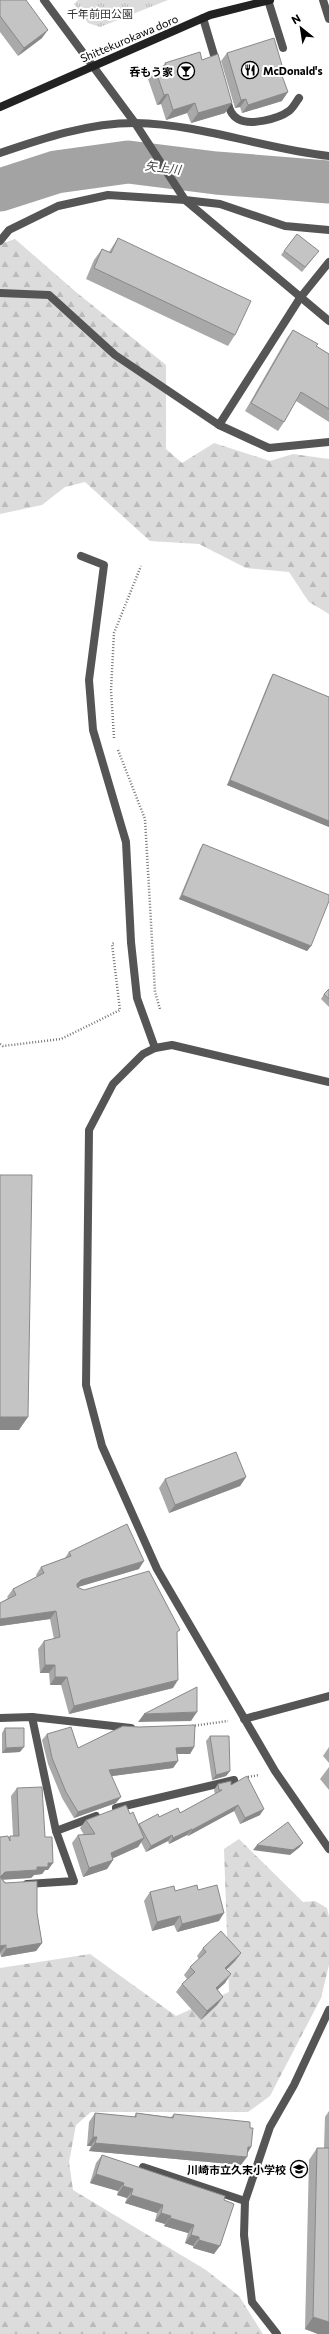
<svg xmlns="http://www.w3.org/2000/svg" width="329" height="2334" viewBox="0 0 329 2334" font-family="Commissioner,'Noto Sans JP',sans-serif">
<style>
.forest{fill:url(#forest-firs)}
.park{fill:url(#park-tufts)}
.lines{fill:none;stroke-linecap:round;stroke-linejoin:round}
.river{stroke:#a3a3a3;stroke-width:43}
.path{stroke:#777;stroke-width:2.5;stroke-dasharray:1 2;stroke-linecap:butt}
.lane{stroke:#555;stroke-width:8}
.street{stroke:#555;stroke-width:8}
.secondary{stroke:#222;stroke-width:8}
.wall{fill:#a9a9a9}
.shaded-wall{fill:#898989}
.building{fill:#c4c4c4;stroke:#898989}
.labels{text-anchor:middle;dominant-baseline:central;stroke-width:4;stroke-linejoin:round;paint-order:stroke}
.park-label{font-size:11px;fill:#333;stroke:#fff}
.street-label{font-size:11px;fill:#000;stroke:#fff}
.poi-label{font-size:11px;font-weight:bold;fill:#000;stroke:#fff;text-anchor:end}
.water-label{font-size:12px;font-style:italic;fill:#444;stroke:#fff}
</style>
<defs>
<pattern id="forest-firs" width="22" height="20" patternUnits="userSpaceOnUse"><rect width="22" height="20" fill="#dcdcdc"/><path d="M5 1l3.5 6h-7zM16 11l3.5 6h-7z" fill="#bbb"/></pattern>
<pattern id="park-tufts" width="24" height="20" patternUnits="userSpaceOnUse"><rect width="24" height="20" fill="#dcdcdc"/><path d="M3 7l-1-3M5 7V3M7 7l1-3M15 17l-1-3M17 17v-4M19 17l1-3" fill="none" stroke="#bbb"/></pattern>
</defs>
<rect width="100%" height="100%" fill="#fff"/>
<!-- forest -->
<g class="forest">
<polygon points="15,239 76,292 166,365 166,449 182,463 214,443 270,461 293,454 329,459 329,614 309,602 289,572 246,568 199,544 150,541 85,482 65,487 42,505 0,514 0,244"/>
<polygon points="239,1839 303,1902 315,1901 327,1908 329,1917 329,1965 321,1998 270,2096 248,2112 91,2112 76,2125 69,2162 73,2190 206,2270 239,2296 263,2334 0,2334 0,1968 90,1954 176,2016 229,1992 224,1849"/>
</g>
<!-- park -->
<polygon class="park" points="78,0 168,0 100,27 88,23 74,4"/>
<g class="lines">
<!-- river -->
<polyline class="river" points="0,190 56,172 128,162 216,173 329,182"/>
<!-- path -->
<g class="path">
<polyline points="114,738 111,690 114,633 141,566"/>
<polyline points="118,750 145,819 155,992 160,1009"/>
<polyline points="0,1044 3,1046 61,1039 120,1010 112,944 114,943"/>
<polyline points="192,1726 228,1721"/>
<polyline points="248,1777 259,1775"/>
</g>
<!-- lane -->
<g class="lane">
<polyline points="268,0 283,48"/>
<polyline points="203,18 217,65"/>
<path d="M 226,97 C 229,105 229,114 238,119 C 250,126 278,119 289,111 C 293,108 296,102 299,98"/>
<polyline points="81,556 104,565 89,680 93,730 126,842 131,942"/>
<polyline points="0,1718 32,1717 131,1728"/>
<polyline points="116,1808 234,1780"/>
<polyline points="56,1831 96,1816"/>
<polyline points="27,1884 74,1881 56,1831 32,1717"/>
<polyline points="143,2167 245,2201"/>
</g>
<!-- street -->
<g class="street">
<polyline points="44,0 135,123 185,200 329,321"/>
<polyline points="323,0 329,19"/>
<path d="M 0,153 C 44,138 88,123 135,123 C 201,124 264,149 329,156"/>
<polyline points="0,241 9,230 58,206 108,195 185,200 220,204 285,226 329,230"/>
<polyline points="0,293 49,295 115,355 219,425 269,448 329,442"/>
<polyline points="219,425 300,298 329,262"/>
<polyline points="131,942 137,998 155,1048"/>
<polyline points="329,1082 172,1045 155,1048 143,1054 113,1084 89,1130 86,1385 102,1446 157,1569 275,1771 329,1849"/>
<polyline points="244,1719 329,1696"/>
<polyline points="277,2334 252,2302 244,2235 245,2201 270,2127 294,2085 329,2010"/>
</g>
<!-- secondary -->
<polyline class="secondary" points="0,107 210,15 270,0"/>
</g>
<!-- wall -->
<g class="wall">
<polygon points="0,0 42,38 18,56 0,32"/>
<polygon points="227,53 284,72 282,75 282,101 242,113 240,107 235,108 221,61"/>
<polygon points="202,60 225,113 191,123 187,113 166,120 161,104 157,105 148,79 155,69 163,66 165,63"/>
<polygon points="118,238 235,335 228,346 86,279 94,260 102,249 109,252"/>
<polygon points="284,251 315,256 302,272 281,255"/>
<polygon points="293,330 316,346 329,354 329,422 296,401 284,422 278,431 245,411 287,338"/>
<polygon points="273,674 329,697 329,827 227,785 270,679"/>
<polygon points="203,844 311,946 307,951 179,899 200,849"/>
<polygon points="329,989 329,1007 321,999 324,994"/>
<polygon points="246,1477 240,1486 169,1513 159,1488 165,1479"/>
<polygon points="69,1552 139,1569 77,1587 177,1634 173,1688 69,1714 61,1685 50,1685 49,1673 40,1673 38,1649 44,1641 54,1639 50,1619 0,1626 0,1603 8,1598 7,1597 13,1589 37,1577 36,1575 41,1567 65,1558"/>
<polygon points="5,1728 20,1752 2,1753 2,1733"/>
<polygon points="47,1734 78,1748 194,1747 190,1754 177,1754 178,1761 173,1768 112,1776 116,1803 74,1818 62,1798 48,1764 42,1740"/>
<polygon points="210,1736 230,1771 226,1776 212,1780 206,1741"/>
<polygon points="329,1747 329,1763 323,1756"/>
<polygon points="329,1767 329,1790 320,1779"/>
<polygon points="218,1784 231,1785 260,1815 240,1824 234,1811 188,1836 187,1835 169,1844 168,1841 146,1852 141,1842 138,1847 113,1858 113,1860 107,1869 83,1877 72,1843 78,1835 84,1835 80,1828 86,1820 130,1814 138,1825 139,1824 159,1817 180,1813 215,1794 214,1790"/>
<polygon points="17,1788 45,1837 48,1870 45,1870 42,1874 34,1875 31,1878 2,1879 37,1913 42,1943 36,1951 1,1957 0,1953 0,1837 9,1838 10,1836 13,1836 11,1796"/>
<polygon points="198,1890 219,1921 177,1932 174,1925 152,1931 144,1901 150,1892"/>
<polygon points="203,1948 241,1953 235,1961 226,1970 225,1983 217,1990 223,1997 217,2005 201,2020 176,1992 182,1984 187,1979 184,1975 190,1967 199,1959 197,1956"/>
<polygon points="329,2111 329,2334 318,2334 305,2329 309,2160 317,2148 324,2148 325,2117"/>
<polygon points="95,2113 134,2117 136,2113 171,2117 174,2114 250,2128 251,2147 247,2153 241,2165 89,2151 91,2146 87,2146 89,2122"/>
<polygon points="102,2155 224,2200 214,2254 193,2248 193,2246 185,2243 188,2233 164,2226 165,2224 155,2221 157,2213 125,2203 127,2198 117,2195 118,2191 90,2183 96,2163"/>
</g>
<!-- shaded-wall -->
<g class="shaded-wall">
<polygon points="48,30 42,38 18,56 24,48"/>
<polygon points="288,92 282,101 242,113 248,105"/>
<polygon points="168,94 161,104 157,105 164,95"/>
<polygon points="246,99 240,107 235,108 241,100"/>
<polygon points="195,103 187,113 166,120 173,110"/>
<polygon points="232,103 225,113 191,123 198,113"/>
<polygon points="230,780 329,821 329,827 227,785"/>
<polygon points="182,895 311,946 307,951 179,899"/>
<polygon points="0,1417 28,1417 19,1430 0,1430"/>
<polygon points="246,1477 240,1486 169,1513 175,1505"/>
<polygon points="144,1561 139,1569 75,1588 77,1584 81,1580"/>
<polygon points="56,1611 50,1619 0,1626 0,1619"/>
<polygon points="45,1665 55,1665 49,1673 40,1673"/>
<polygon points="55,1677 67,1677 61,1685 50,1685"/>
<polygon points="178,1680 173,1688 69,1714 74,1706"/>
<polygon points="197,1712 191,1721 138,1722 144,1714"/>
<polygon points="24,1747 20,1752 2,1753 6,1748"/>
<polygon points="194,1747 190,1754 171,1754 176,1748"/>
<polygon points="178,1761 173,1768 105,1777 109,1770"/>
<polygon points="230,1771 226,1776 212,1780 216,1775"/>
<polygon points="121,1797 116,1803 74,1818 78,1812"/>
<polygon points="238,1805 234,1811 188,1836 192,1830"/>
<polygon points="264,1809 260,1815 240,1824 245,1818"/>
<polygon points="192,1829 187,1835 169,1844 173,1838"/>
<polygon points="172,1835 168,1841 146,1852 151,1846"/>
<polygon points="144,1838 138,1847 105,1862 111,1853"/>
<polygon points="303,1843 300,1847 290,1855 253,1850 257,1845"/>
<polygon points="113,1860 107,1869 83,1877 89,1868"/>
<polygon points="48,1863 53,1863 48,1870 45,1870 42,1874 34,1875 31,1878 0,1880 0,1877 5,1872 37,1867"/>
<polygon points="224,1913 219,1921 177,1932 182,1924"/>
<polygon points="180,1916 174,1925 152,1931 157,1922"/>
<polygon points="42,1943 36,1951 1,1957 6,1949"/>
<polygon points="6,1945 0,1953 0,1946"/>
<polygon points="241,1953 235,1961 219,1977 225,1968"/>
<polygon points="231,1974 225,1983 210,1997 216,1988"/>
<polygon points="223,1997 217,2005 201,2020 207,2011"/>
<polygon points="93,2137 97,2137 91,2146 87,2146"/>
<polygon points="95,2143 247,2157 241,2165 89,2151"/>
<polygon points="248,2147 251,2147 246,2156"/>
<polygon points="96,2174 124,2183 118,2191 90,2183"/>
<polygon points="123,2186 133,2189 127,2198 117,2195"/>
<polygon points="131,2195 163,2205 157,2213 125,2203"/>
<polygon points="161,2213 171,2216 165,2224 155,2221"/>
<polygon points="170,2218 194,2225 188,2233 164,2226"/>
<polygon points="191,2235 199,2237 193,2246 185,2243"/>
<polygon points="199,2240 220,2246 214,2254 193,2248"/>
<polygon points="313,2317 329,2322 329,2334 318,2334 305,2329"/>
</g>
<!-- building -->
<g class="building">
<polygon points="0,0 26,0 48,30 24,48 0,16"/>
<polygon points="274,38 284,72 281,73 288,92 248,105 246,99 241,100 227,53"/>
<polygon points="200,52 202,60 218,54 232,103 198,113 195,103 173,110 168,94 164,95 155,69 166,65 165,63"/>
<polygon points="297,234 319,251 305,267 284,251"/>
<polygon points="118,238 251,301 235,335 94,268 102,249 111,253"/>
<polygon points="293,330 318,344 316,346 329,354 329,409 301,392 284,422 251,403"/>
<polygon points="273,674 329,697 329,821 230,780"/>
<polygon points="203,844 329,895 329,901 311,946 182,895"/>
<polygon points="329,989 329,999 324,994"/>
<polygon points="0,1175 32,1175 28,1417 0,1417"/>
<polygon points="236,1452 246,1477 175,1505 165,1479"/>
<polygon points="127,1524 144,1561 81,1580 77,1584 77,1587 84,1590 149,1571 180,1630 177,1632 178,1680 74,1706 67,1677 55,1677 55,1665 45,1665 44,1641 60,1637 56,1611 0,1619 0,1603 16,1595 13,1589 44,1573 41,1567 71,1556 69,1552"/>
<polygon points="197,1687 197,1712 144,1714"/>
<polygon points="195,1725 194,1747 176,1748 178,1761 109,1770 121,1797 78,1812 66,1792 52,1758 47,1734 71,1727 78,1748 123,1726 139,1727"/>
<polygon points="5,1728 24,1728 24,1747 6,1748"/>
<polygon points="210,1736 229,1736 230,1771 216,1775"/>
<polygon points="247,1776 264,1809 245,1818 238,1805 192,1830 192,1829 173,1838 172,1835 151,1846 139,1824 158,1814 159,1817 178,1808 180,1813 222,1790 219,1790 218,1784 231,1781 231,1785"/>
<polygon points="42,1787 45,1837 52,1837 53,1863 48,1863 48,1867 37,1867 37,1870 5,1872 0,1877 0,1837 8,1836 10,1841 10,1836 19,1836 17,1788"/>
<polygon points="126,1805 130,1814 133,1812 144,1838 111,1853 113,1860 89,1868 78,1835 95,1834 86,1820"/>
<polygon points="288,1822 303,1843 293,1850 257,1845"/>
<polygon points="0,1877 5,1883 37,1881 37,1913 42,1943 6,1949 6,1945 0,1946"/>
<polygon points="197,1885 198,1890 217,1885 224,1913 182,1924 180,1916 157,1922 150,1892 174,1886 175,1891"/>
<polygon points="221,1931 241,1953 225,1968 231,1974 216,1988 223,1997 207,2011 182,1984 195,1972 190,1967 206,1952 203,1948"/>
<polygon points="95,2113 136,2117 136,2113 173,2118 174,2114 250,2122 250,2128 253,2128 251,2147 248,2147 247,2157 95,2143 97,2137 93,2137"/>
<polygon points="317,2148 329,2148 329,2322 313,2317"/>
<polygon points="102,2155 225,2196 224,2200 234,2204 220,2246 199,2240 199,2237 191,2235 194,2225 170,2218 171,2216 161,2213 163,2205 131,2195 133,2189 123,2186 124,2183 96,2174"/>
</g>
<!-- icons -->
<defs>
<g id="restaurant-ring" transform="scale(0.9)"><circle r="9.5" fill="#fff" stroke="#000" stroke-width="1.5"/><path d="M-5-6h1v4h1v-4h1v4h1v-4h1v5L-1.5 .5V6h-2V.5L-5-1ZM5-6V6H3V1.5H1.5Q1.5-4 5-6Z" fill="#000"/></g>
<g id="bar-ring" transform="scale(0.9)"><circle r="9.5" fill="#fff" stroke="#000" stroke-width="1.5"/><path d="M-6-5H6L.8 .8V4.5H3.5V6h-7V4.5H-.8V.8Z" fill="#000"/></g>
<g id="school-ring" transform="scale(0.9)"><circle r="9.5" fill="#fff" stroke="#000" stroke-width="1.5"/><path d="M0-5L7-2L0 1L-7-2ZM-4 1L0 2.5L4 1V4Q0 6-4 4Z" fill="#000"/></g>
</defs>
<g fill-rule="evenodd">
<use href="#restaurant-ring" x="250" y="70"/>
<use href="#bar-ring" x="186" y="71"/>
<use href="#school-ring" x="299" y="2169"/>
</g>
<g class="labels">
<!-- park labels -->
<g class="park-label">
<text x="100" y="13">千年前田公園</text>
</g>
<!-- street labels -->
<g class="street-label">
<text transform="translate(129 38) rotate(-23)">Shittekurokawa doro</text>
</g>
<!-- poi labels -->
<g class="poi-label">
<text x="263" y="70" text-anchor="start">McDonald's</text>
<text x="173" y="71">呑もう家</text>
<text x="286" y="2169">川崎市立久末小学校</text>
</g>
<!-- water labels -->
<g class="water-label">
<text transform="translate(163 167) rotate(7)">矢上川</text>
</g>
</g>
<!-- north arrow -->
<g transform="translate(301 28) rotate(330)" stroke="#ffffff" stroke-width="3" paint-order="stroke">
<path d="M0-3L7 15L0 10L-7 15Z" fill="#000000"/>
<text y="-6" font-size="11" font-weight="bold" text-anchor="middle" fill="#000000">N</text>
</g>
</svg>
